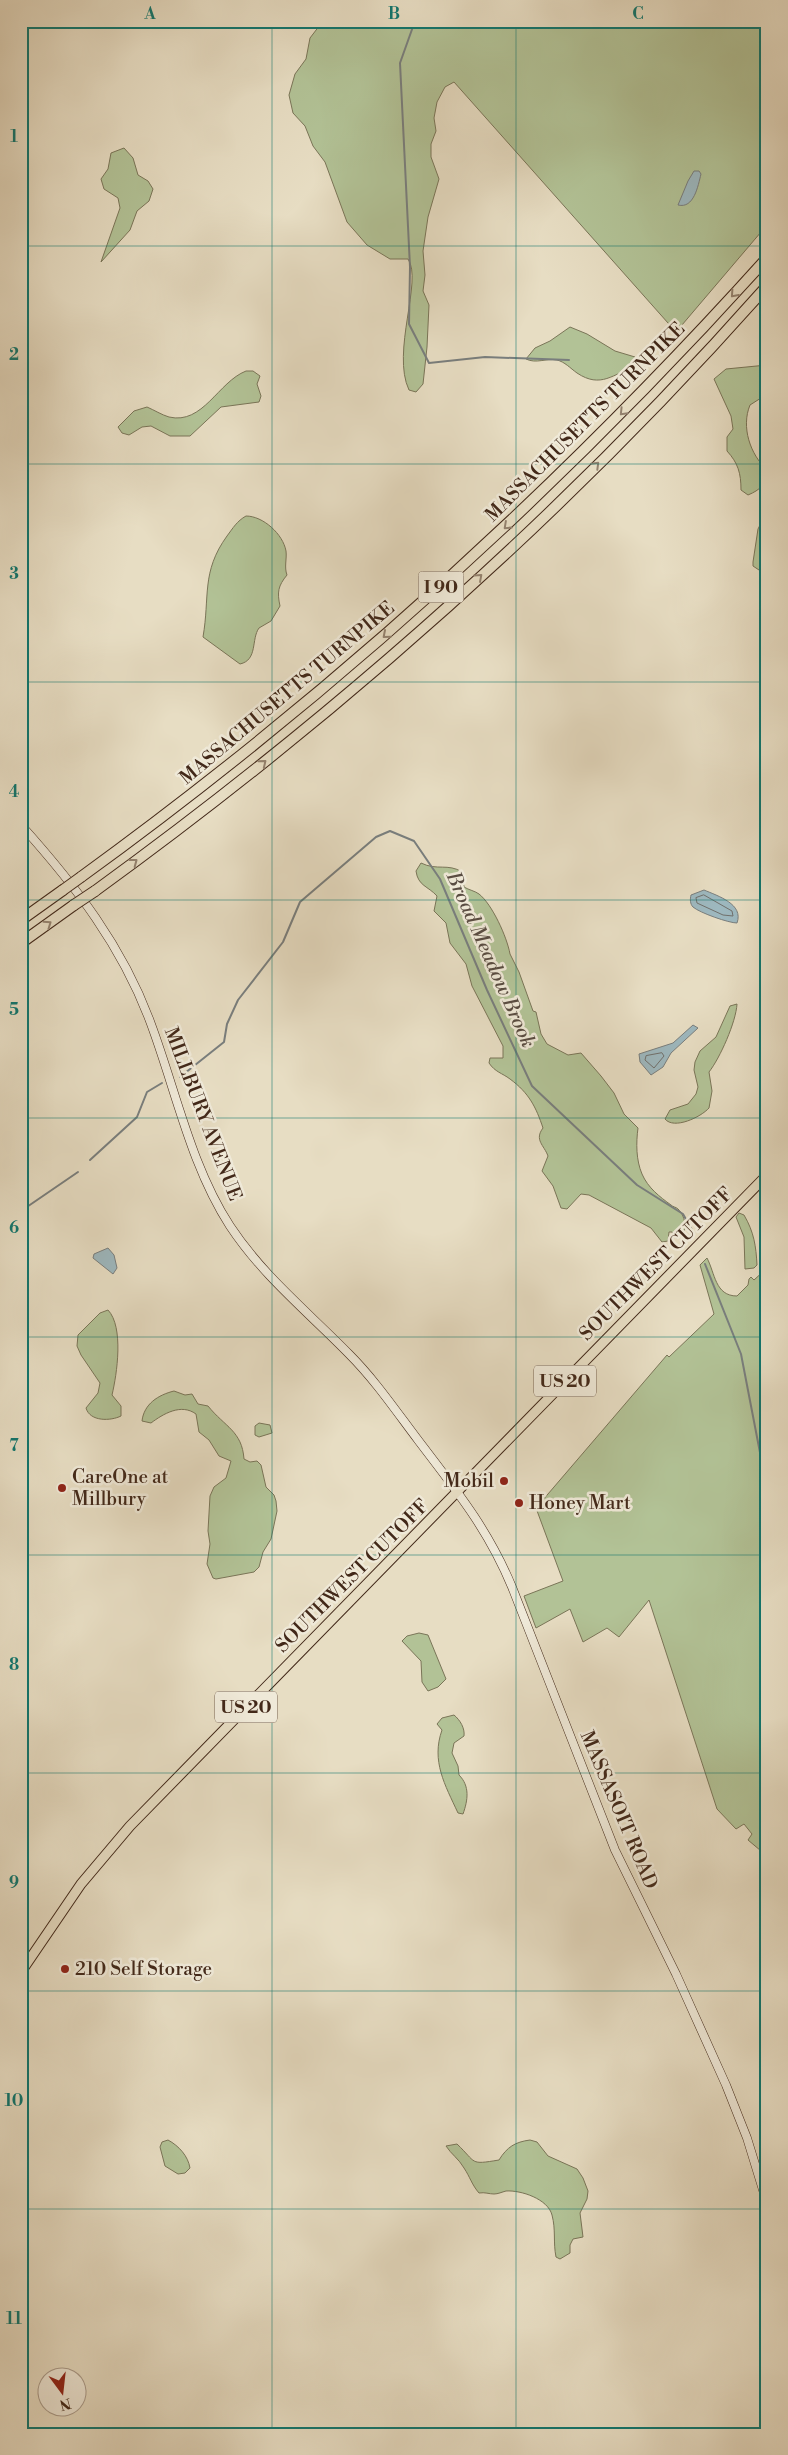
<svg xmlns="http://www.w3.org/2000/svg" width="788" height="2455" viewBox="0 0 788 2455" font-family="'Libre Bodoni',serif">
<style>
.green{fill:#b2c296;stroke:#7a7558}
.water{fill:#9db8bf;stroke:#797e7d}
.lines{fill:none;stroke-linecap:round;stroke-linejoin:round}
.shore{stroke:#70706c;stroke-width:1}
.stream{stroke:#797e7d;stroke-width:2}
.secondary-casing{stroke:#422819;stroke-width:9}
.primary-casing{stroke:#422819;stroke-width:11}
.motorway-casing{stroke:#422819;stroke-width:12}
.secondary{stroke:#efe9d8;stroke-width:8}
.primary{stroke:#e7ddc3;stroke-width:9}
.motorway{stroke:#e7ddc3;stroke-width:10}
.motorway-bridge-casing{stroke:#422819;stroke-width:12;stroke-linecap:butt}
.motorway-bridge{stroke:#e7ddc3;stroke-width:10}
.oneway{stroke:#94826e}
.grid{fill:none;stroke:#0f766e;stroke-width:1;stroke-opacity:0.55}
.poi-dot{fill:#8f2418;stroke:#efe9d8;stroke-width:2}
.labels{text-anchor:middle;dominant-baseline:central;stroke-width:5;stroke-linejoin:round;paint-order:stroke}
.shield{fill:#efe9d8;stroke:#766252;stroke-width:1}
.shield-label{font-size:18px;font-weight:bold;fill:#422819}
.street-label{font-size:19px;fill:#422819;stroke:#efe9d8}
.poi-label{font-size:19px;fill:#422819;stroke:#efe9d8;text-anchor:start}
.water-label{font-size:20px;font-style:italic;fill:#594c42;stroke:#efe9d8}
.neatline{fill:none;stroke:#0f766e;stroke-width:2}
.grid-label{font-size:16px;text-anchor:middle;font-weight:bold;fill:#0f766e}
</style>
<rect width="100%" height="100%" fill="#e7ddc3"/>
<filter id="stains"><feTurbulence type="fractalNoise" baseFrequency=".004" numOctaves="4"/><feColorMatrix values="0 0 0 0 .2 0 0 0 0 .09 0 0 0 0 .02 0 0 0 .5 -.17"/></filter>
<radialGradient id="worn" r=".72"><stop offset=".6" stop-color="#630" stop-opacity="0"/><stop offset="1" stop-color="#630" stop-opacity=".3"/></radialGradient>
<!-- green -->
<g class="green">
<path d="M 323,21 L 767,21 L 767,225 L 676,332 L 454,82 L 445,87 L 437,102 L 434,118 L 436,131 L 431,144 L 431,157 L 439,179 L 428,217 L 423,251 L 425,275 L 423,291 L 429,305 L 427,347 L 423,384 L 416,392 L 409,390 C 391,352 423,280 408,259 L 390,259 L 367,245 L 347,222 L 325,162 L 313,146 L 305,126 L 293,113 L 289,95 L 295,74 L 306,59 L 310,38 Z"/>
<polygon points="124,148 133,158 138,175 148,181 153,189 149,201 137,211 130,230 101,262 120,208 118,198 104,189 101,179 108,169 111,153"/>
<path d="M 570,327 L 587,334 L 615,351 L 635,357 L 636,366 C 613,374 601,389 577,373 C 570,368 565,362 557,360 C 546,358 536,364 526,359 L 535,348 L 550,341 Z"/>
<path d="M 767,365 L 767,401 L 761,398 L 750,405 C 741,427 750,454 767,470 C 767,484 760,490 748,495 L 741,490 C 741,473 738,463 727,451 L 727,437 L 733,429 L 731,416 L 714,379 L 726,369 Z"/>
<path d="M 246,371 L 253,371 L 260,376 L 257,384 L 261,396 L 259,402 L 221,407 L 190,436 L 170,436 L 151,426 L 142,427 L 129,435 L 122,433 L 118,427 L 134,411 L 147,407 C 154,410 162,415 169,417 C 203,425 218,382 246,371 Z"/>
<path d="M 767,511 C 767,531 770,553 759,570 L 753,566 L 753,562 L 758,529 Z"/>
<path d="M 246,516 C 263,516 283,534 286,551 C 287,559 284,567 287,575 C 278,586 277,592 280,606 L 271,621 L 259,628 C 251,639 258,660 240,664 L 203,637 C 210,597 201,572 227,536 C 233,528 237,521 246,516 Z"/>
<path d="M 421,863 C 437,871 448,863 462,872 L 464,887 C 469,890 475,891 479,894 C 492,904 507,937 510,954 L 519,972 L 533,1011 L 536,1012 L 541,1034 L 547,1044 L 568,1055 L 581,1053 L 601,1076 L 614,1093 L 624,1114 L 638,1128 C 636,1143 636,1160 642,1174 C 648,1188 660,1197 671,1205 C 673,1207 676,1207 678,1209 C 686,1216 689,1235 676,1238 L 672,1232 L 669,1232 L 668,1241 L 662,1242 L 651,1228 L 589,1195 L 581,1194 L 567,1209 L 561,1208 L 553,1186 L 542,1171 L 548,1156 C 544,1145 534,1140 543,1128 C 536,1107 529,1093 510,1079 C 502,1073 495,1072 489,1063 L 490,1058 L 503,1058 L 503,1046 L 472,986 L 466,964 L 450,943 L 446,923 L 434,911 L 437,896 C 428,886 418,886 416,871 Z"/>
<path d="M 737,1004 C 736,1022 720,1058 709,1072 L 712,1091 L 709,1108 C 701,1117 674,1130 665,1119 L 670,1110 L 688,1104 L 696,1094 L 698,1087 L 694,1070 L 695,1062 L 700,1051 L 716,1037 L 730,1006 Z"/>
<path d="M 739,1213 L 744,1215 C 754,1232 756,1246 757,1265 L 754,1268 L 745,1269 L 744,1237 L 736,1217 Z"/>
<path d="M 707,1258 C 715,1273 715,1296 737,1296 L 748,1285 L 749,1279 L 751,1277 L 754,1280 L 767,1268 L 767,1856 L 748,1840 L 752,1834 L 744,1824 L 736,1829 L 717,1809 L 649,1600 L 619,1637 L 607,1628 L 583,1642 L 570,1609 L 536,1628 L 524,1596 L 563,1581 L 536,1508 L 667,1355 L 669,1357 L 714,1314 L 700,1265 Z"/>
<path d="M 108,1310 C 124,1327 117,1374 112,1395 L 121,1406 L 121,1416 C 111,1421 90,1422 86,1408 L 98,1393 L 100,1383 L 81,1355 L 77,1346 L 78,1335 L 100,1313 Z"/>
<path d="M 174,1391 L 185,1395 L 192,1394 L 198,1404 L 208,1406 C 225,1427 242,1431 244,1459 L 250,1462 L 257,1461 L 261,1465 L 266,1487 L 274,1495 L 276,1501 L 277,1511 L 271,1539 L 263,1552 L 259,1567 L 254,1572 L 216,1579 L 213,1578 L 207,1564 L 210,1544 L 208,1531 L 210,1496 L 214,1487 L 226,1478 L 231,1461 L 219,1456 L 209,1440 L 199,1432 L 196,1414 C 181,1403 163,1414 151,1423 L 142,1421 C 144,1404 158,1395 174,1391 Z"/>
<polygon points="259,1423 270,1425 272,1433 259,1437 255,1435 255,1426"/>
<polygon points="419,1633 428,1635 446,1679 438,1687 428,1691 422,1682 421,1661 402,1641 407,1636"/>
<path d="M 454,1715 C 460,1720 465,1728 464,1736 L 454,1743 L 452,1753 L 458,1766 L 459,1775 C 470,1786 468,1800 463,1814 L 458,1813 C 445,1785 431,1761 442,1730 L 437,1724 L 442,1718 Z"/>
<path d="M 168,2140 C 179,2146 188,2156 190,2168 L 185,2173 L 178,2174 L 165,2166 L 160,2147 L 162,2142 Z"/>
<path d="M 530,2140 L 537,2142 L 548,2156 L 577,2169 L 583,2178 L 588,2191 L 587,2199 L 580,2213 L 583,2237 L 573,2239 L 570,2245 L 570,2253 L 560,2259 L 556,2257 C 553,2242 556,2230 552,2215 C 548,2199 521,2190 506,2191 C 502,2192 498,2194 494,2194 C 489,2194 485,2192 479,2193 C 472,2185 470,2177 464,2168 C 459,2159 451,2154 446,2146 L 457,2144 C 477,2163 469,2165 499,2160 C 507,2147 515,2142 530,2140 Z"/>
</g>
<!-- water -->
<g class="water">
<path d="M 694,171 L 699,171 L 701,174 C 698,186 694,209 678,205 L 688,181 Z"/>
<path d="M 704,890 C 718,896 744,904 737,923 C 729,923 700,913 693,907 C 690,904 690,899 691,895 Z"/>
<polygon points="693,1025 698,1028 671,1053 663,1067 651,1075 640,1062 639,1054 673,1043"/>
<polygon points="108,1248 114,1255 117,1268 113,1274 93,1258 94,1254"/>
</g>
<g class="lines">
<!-- shore -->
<g class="shore">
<polygon points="704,895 732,911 733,916 723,915 697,903 696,898"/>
<polygon points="662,1053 664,1056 654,1068 645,1060 646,1056"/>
</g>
<!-- stream -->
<g class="stream">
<polyline points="415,21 400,63 410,267 409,324 429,363 485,357 569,360"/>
<polyline points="180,1077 224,1042 227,1024 238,1000 283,942 300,902 376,837 390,831 414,841 440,879 487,990 532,1086 637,1185 683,1214 692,1230"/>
<polyline points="90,1160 137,1117 147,1092 162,1083"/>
<polyline points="21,1211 78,1172"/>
<polyline points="705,1264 741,1354 762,1463 767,1472"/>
</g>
<!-- secondary casing -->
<g class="secondary-casing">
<path id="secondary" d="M 21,825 C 75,885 123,947 151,1024 C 176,1091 191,1166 230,1226 C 263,1276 308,1312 349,1354 C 375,1380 396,1411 418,1440 C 456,1490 488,1529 512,1587 L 615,1850 L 676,1974 L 726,2085 L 747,2138 L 767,2203"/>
</g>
<!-- primary casing -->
<g class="primary-casing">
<polyline id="primary" points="21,1972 81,1884 130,1826 767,1175"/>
</g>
<!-- motorway casing -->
<g class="motorway-casing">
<g id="motorway">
<path d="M 81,877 C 332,695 560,488 767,258"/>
<path d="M 95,891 C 339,714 567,512 767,286"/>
<polyline points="21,920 63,890"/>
<polyline points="21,943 74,905"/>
</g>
</g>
<!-- secondary -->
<use href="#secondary" class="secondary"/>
<!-- primary -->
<use href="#primary" class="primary"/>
<!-- motorway -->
<use href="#motorway" class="motorway"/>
<!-- motorway-bridge casing -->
<g class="motorway-bridge-casing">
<g id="motorway-bridge">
<polyline points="63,890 81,877"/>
<polyline points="74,905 95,891"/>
</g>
</g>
<!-- motorway-bridge -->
<use href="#motorway-bridge" class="motorway-bridge"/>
</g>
<!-- one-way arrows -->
<defs><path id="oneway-chevron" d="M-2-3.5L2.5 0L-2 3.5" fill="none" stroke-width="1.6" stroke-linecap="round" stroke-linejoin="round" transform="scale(1.25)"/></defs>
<g class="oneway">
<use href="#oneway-chevron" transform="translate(734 294) rotate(132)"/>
<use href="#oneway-chevron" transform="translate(623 412) rotate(134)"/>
<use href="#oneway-chevron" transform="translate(596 465) rotate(-45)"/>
<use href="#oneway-chevron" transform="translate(507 526) rotate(137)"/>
<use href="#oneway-chevron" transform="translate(479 577) rotate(-42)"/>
<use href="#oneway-chevron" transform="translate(386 635) rotate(139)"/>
<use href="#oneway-chevron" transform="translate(263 763) rotate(-39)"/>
<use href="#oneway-chevron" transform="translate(134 862) rotate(-37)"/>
<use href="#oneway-chevron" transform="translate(48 924) rotate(-35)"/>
</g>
<!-- grid -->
<path class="grid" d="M 272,21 L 272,2434M 516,21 L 516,2434M 21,246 L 767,246M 21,464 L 767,464M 21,682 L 767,682M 21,900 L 767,900M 21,1118 L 767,1118M 21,1337 L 767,1337M 21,1555 L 767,1555M 21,1773 L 767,1773M 21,1991 L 767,1991M 21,2209 L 767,2209"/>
<!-- markers -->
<g class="poi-dot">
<circle cx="504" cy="1481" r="5"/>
<circle cx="62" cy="1488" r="5"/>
<circle cx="519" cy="1503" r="5"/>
<circle cx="65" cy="1969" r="5"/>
</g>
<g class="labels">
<!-- shield labels -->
<g class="shield">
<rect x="418.5" y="571.5" width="45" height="31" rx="4"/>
<rect x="534" y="1365.5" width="62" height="31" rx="4"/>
<rect x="215" y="1691.5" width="62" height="31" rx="4"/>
</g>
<g class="shield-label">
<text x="441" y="587">I 90</text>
<text x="565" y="1381">US 20</text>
<text x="246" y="1707">US 20</text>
</g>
<!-- street labels -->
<g class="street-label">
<text transform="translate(585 422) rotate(-45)">MASSACHUSETTS TURNPIKE</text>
<text transform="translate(287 693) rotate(-40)">MASSACHUSETTS TURNPIKE</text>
<text transform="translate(203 1114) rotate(69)">MILLBURY AVENUE</text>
<text transform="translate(656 1264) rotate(-45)">SOUTHWEST CUTOFF</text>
<text transform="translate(352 1576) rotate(-45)">SOUTHWEST CUTOFF</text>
<text transform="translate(619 1810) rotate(67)">MASSASOIT ROAD</text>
</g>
<!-- poi labels -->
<g class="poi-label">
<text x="72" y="1477">CareOne at<tspan x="72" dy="22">Millbury</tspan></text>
<text x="494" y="1481" text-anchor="end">Mobil</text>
<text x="529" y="1503">Honey Mart</text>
<text x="75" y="1969">210 Self Storage</text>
</g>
<!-- water labels -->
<g class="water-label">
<text transform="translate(490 960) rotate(66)">Broad Meadow Brook</text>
</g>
</g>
<!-- margin -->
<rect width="788" height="2455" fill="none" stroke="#e7ddc3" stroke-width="55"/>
<!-- north arrow -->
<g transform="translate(62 2392) rotate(165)"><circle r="24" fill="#efe9d8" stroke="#aa9c8c"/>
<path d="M0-4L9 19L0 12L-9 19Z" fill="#8f2418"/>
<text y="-8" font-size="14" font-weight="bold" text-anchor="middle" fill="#422819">N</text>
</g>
<rect x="28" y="28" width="732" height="2400" class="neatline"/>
<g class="grid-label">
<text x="150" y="19">A</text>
<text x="394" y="19">B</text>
<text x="638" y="19">C</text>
<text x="14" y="142">1</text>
<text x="14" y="360">2</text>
<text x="14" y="579">3</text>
<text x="14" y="797">4</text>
<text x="14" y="1015">5</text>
<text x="14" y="1233">6</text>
<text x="14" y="1451">7</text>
<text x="14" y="1670">8</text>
<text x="14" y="1888">9</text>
<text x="14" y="2106">10</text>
<text x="14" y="2324">11</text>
</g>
<rect width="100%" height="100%" filter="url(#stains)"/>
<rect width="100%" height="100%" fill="url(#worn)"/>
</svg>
